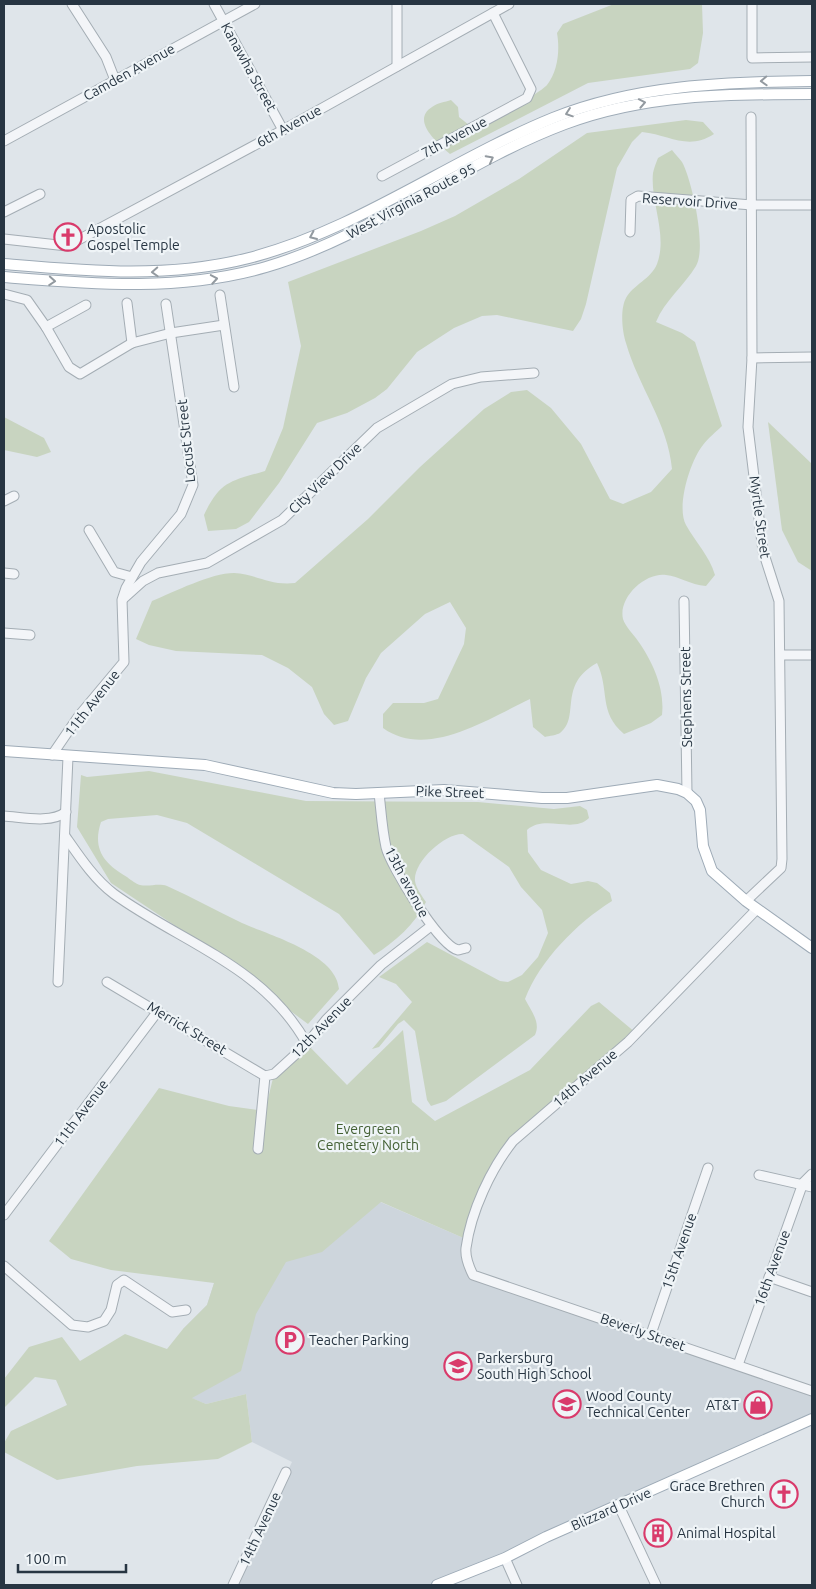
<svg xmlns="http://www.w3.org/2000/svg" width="816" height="1589" viewBox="0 0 816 1589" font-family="Ubuntu,sans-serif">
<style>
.built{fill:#cdd5dc}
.green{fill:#c8d4c0}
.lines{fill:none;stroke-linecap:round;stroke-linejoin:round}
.minor-casing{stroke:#a4adb4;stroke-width:11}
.major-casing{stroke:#9eabb7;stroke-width:12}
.minor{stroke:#f3f5f8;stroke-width:9}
.major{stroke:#fff;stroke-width:10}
.oneway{stroke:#939aa0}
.labels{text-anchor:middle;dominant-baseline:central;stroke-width:4.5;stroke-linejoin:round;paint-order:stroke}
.street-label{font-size:14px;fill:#273542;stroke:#eff4f7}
.poi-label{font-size:14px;fill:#273542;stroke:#eff4f7;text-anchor:start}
.park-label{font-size:14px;fill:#425f33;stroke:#eff4f7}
</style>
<rect width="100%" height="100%" fill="#dfe5ea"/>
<!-- built -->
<polygon class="built" points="258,1149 468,1240 473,1275 812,1391 812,1419 431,1585 233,1585 292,1462 252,1442 246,1394 206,1404 191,1398 183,1329 207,1305"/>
<!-- green -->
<g class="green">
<path d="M 614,4 L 702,4 L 703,33 L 698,63 L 690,69 L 588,83 L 450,154 C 439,144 410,121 432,107 C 437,103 445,102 451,100 L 458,107 L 459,117 L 474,129 C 488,121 539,94 547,85 C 558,71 560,50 557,33 L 563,24 Z"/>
<path d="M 686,120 L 703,122 L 714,134 C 688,151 670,135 642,132 L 632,142 L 617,168 L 586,304 L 581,319 L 573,331 L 497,315 L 482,316 L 454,328 L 417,352 L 387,389 L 375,398 L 347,413 L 317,423 L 279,483 L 249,522 L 236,529 L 208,531 L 204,515 C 220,481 231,481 265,471 L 283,428 L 301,346 L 288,282 L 421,231 L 455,216 L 519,179 L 587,133 Z"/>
<path d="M 672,150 C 675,154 679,158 682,162 C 692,180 707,248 696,266 C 684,286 665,300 656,322 L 682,333 L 695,342 L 722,426 C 716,432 708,438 703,445 C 690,461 676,507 686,525 C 696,543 709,555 715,575 L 706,586 C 690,585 679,576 666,575 C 646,572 618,597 623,619 C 625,626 634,635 638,641 C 653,662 665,689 662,715 L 651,723 L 624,734 C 598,712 610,690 597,663 C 557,685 581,717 560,733 C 557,735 549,736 545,737 L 533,727 L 530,699 C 489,718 427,760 383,728 L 383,714 L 393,703 L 424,703 L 438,699 L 464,644 L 466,628 L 450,602 L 425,614 L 381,653 L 366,678 L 348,721 L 334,725 L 324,714 L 312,687 L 288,668 L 262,655 L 176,651 L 149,645 L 136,639 L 152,601 C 174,592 211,573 234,573 C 256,574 270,586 295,583 L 368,519 L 420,467 L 484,409 L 511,392 L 527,390 L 551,408 L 581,444 L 610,499 L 623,504 L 651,492 L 672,469 C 668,423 638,386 626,343 C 622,331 620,309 626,298 C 633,285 651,279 657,264 C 668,235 650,201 653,173 C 654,168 656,163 658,158 Z"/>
<polygon points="4,417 44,438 51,452 37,457 4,450"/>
<polygon points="768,422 812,464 812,571 798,562 782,530"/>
<path d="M 149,771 L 306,801 L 478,802 L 554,809 L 580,806 L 587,810 L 589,818 C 573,834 545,814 527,830 L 528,852 L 541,870 L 571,884 L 588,881 L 597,883 L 610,893 L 612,901 C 577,923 540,960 525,999 C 531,1011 541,1022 535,1035 L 446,1101 L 431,1106 L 427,1100 L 415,1031 L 404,1020 L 398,1024 L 379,1047 L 372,1049 L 412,1002 L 396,984 L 379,977 L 427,942 L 500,981 L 508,982 L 522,975 L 538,957 L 548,933 L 542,910 L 521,887 L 509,867 L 463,834 C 445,833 413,862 415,881 C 416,888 422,896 426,902 C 415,924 395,942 374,955 L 339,914 L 187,823 L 157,815 L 108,819 L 101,822 C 92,849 104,864 127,877 C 131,880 136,884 140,885 C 149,887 158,883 167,886 C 192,897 217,911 242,923 C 269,935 337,954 339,989 L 308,1024 L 183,931 L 111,883 L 77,827 L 81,775 L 87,777 Z"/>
<polygon points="599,1002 636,1033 501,1157 468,1240 381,1202 322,1252 286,1262 256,1314 241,1371 192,1398 206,1404 246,1394 252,1442 218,1459 137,1466 57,1480 4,1452 4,1443 11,1431 67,1405 56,1380 35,1377 4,1408 4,1379 29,1347 62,1337 80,1361 125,1334 167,1349 183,1329 207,1305 214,1283 111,1270 71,1259 49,1241 159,1088 229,1106 265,1111 274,1074 307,1044 347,1085 403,1030 412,1102 435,1121 530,1070 591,1006"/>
</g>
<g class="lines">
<!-- minor casing -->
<g class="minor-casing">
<g id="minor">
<polyline points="72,4 106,57 115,80"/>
<polyline points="214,4 283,130"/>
<polyline points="397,4 397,66"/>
<polyline points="752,4 752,58 812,57"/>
<polyline points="4,141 255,4"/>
<polyline points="382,176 527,98 531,89 493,13"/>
<polyline points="4,212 40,194"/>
<polyline points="630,232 631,200 638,196 752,205 812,205"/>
<polyline points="4,239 67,246 283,130 509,4"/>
<polyline points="4,294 27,300 46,327 69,367 80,374 132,343 171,333 224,325"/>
<polyline points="220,295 234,387"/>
<polyline points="127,303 132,343"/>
<polyline points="46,327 86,305"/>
<polyline points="752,358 812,357"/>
<polyline points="4,501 14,496"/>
<polyline points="89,530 114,572 132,577"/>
<polyline points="4,573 14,574"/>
<polyline points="123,599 143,581 158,573 207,563 282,520 377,428 452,384 481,377 534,373"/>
<polyline points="684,601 687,793"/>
<polyline points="4,633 30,635"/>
<polyline points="781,655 812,655"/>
<polyline points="52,755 78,717 124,662 122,600 126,588 141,562 181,514 193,485 166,304"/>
<path d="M 379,793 C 381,810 382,829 386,847 C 390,865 440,947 458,950 C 459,950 465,948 466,948"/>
<path d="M 4,816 C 22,817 50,824 66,812"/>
<path d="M 65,836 C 79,856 94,879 114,894 C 182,943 263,965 307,1044"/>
<polyline points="746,901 781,868 782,859 779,601 763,551 748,427 752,358 751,117"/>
<path d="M 757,909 L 628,1042 L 513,1141 C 491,1169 471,1211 466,1248 C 465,1257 469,1267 473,1275 L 812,1391"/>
<polyline points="58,982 68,757"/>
<polyline points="107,982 265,1076"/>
<polyline points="258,1149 265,1076 274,1074 307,1044 326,1020 381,965 431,926"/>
<polyline points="759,1175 812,1187"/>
<polyline points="4,1215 158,1011"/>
<polyline points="4,1266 72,1325 88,1327 104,1321 111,1310 117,1285 124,1280 172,1312 186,1310"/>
<polyline points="769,1277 812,1292"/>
<polyline points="651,1334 708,1168"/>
<polyline points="738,1365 803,1183 812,1174"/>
<polyline points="619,1506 656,1585"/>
<polyline points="505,1558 517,1585"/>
<polyline points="233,1585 286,1472"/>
</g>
</g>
<!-- major casing -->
<g class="major-casing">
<g id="major">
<path d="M 4,264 C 86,271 167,279 249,258 C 357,230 450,160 553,118 C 635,85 725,82 812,81"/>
<path d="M 4,277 C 92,284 179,292 266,267 C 372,236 461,163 565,124 C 645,94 728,94 812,94"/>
<polyline points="4,751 205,765 333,793 356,794 444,790 542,798 567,798 657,785 678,789 687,793 696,801 700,810 703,846 712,871 746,901 812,948"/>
<polyline points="437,1585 505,1558 546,1537 812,1419"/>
</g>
</g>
<!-- minor -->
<use href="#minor" class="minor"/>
<!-- major -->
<use href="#major" class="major"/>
</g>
<!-- one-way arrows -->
<defs><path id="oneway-chevron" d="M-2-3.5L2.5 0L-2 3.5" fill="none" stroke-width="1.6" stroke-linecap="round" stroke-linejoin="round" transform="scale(1.25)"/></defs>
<g class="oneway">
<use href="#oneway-chevron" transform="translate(764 81) rotate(178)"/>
<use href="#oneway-chevron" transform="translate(642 103) rotate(-11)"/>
<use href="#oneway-chevron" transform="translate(569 113) rotate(161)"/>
<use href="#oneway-chevron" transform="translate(490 159) rotate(-28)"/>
<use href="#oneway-chevron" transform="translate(313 236) rotate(156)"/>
<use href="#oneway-chevron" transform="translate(155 272) rotate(177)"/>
<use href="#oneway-chevron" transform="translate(214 279) rotate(-10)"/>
<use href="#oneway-chevron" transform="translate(52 281) rotate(4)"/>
</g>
<!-- icons -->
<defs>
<g id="church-ring" transform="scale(1.4375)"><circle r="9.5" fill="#eff4f7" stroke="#d93a6b" stroke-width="1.5"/><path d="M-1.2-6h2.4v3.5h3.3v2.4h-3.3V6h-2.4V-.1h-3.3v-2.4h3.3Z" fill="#d93a6b"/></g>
<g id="parking-ring" transform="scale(1.4375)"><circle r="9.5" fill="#eff4f7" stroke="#d93a6b" stroke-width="1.5"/><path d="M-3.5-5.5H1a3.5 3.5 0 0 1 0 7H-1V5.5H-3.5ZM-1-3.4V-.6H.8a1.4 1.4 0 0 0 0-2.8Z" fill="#d93a6b"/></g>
<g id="school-ring" transform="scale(1.4375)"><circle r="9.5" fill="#eff4f7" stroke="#d93a6b" stroke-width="1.5"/><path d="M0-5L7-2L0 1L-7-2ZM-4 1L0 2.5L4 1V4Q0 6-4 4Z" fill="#d93a6b"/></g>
<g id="shop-ring" transform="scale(1.4375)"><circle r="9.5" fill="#eff4f7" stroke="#d93a6b" stroke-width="1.5"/><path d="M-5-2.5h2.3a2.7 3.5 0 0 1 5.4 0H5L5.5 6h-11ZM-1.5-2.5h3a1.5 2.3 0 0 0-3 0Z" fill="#d93a6b"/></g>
<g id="building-ring" transform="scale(1.4375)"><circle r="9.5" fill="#eff4f7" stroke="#d93a6b" stroke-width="1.5"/><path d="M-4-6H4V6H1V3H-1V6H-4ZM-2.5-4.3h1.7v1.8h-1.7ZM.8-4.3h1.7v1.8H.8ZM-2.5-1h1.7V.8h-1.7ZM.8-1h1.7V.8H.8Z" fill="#d93a6b"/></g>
</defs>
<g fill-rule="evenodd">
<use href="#church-ring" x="68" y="237"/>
<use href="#parking-ring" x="290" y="1340"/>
<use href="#school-ring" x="458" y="1366"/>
<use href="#school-ring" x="567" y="1404"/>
<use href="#shop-ring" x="758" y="1405"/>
<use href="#church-ring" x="784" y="1494"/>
<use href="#building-ring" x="658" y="1533"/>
</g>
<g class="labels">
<!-- street labels -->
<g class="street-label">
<text transform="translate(249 67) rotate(61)">Kanawha Street</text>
<text transform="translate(129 72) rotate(-29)">Camden Avenue</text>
<text transform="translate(289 126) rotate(-29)">6th Avenue</text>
<text transform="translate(454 137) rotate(-28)">7th Avenue</text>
<text transform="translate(411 201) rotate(-28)">West Virginia Route 95</text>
<text transform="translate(690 201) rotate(4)">Reservoir Drive</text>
<text transform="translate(186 441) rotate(-96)">Locust Street</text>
<text transform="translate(325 478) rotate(-44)">City View Drive</text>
<text transform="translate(760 517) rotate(82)">Myrtle Street</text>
<text transform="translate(686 697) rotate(-91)">Stephens Street</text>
<text transform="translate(92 703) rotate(-52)">11th Avenue</text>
<text transform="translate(450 792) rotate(2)">Pike Street</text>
<text transform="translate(407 882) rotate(62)">13th avenue</text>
<text transform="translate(321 1027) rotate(-46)">12th Avenue</text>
<text transform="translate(187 1028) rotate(31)">Merrick Street</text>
<text transform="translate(585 1078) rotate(-41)">14th Avenue</text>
<text transform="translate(81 1113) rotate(-53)">11th Avenue</text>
<text transform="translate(679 1251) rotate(-71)">15th Avenue</text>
<text transform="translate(772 1268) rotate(-70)">16th Avenue</text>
<text transform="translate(643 1332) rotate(19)">Beverly Street</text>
<text transform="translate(611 1509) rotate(-24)">Blizzard Drive</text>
<text transform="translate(260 1529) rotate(-65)">14th Avenue</text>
</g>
<!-- poi labels -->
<g class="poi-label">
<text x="87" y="229">Apostolic<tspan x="87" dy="16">Gospel Temple</tspan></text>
<text x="309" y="1340">Teacher Parking</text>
<text x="477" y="1358">Parkersburg<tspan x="477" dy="16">South High School</tspan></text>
<text x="586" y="1396">Wood County<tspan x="586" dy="16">Technical Center</tspan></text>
<text x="739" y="1405" text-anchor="end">AT&amp;T</text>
<text x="765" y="1486" text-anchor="end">Grace Brethren<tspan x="765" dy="16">Church</tspan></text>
<text x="677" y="1533">Animal Hospital</text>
</g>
<!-- park labels -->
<g class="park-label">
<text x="368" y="1129">Evergreen<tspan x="368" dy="16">Cemetery North</tspan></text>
</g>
</g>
<!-- border -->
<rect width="816" height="1589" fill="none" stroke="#273542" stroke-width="10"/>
<!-- scale -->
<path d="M18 1564v8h108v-8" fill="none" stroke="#273542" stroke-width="2.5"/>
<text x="25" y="1564" font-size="15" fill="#273542" stroke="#eff4f7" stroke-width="4" paint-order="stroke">100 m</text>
</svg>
